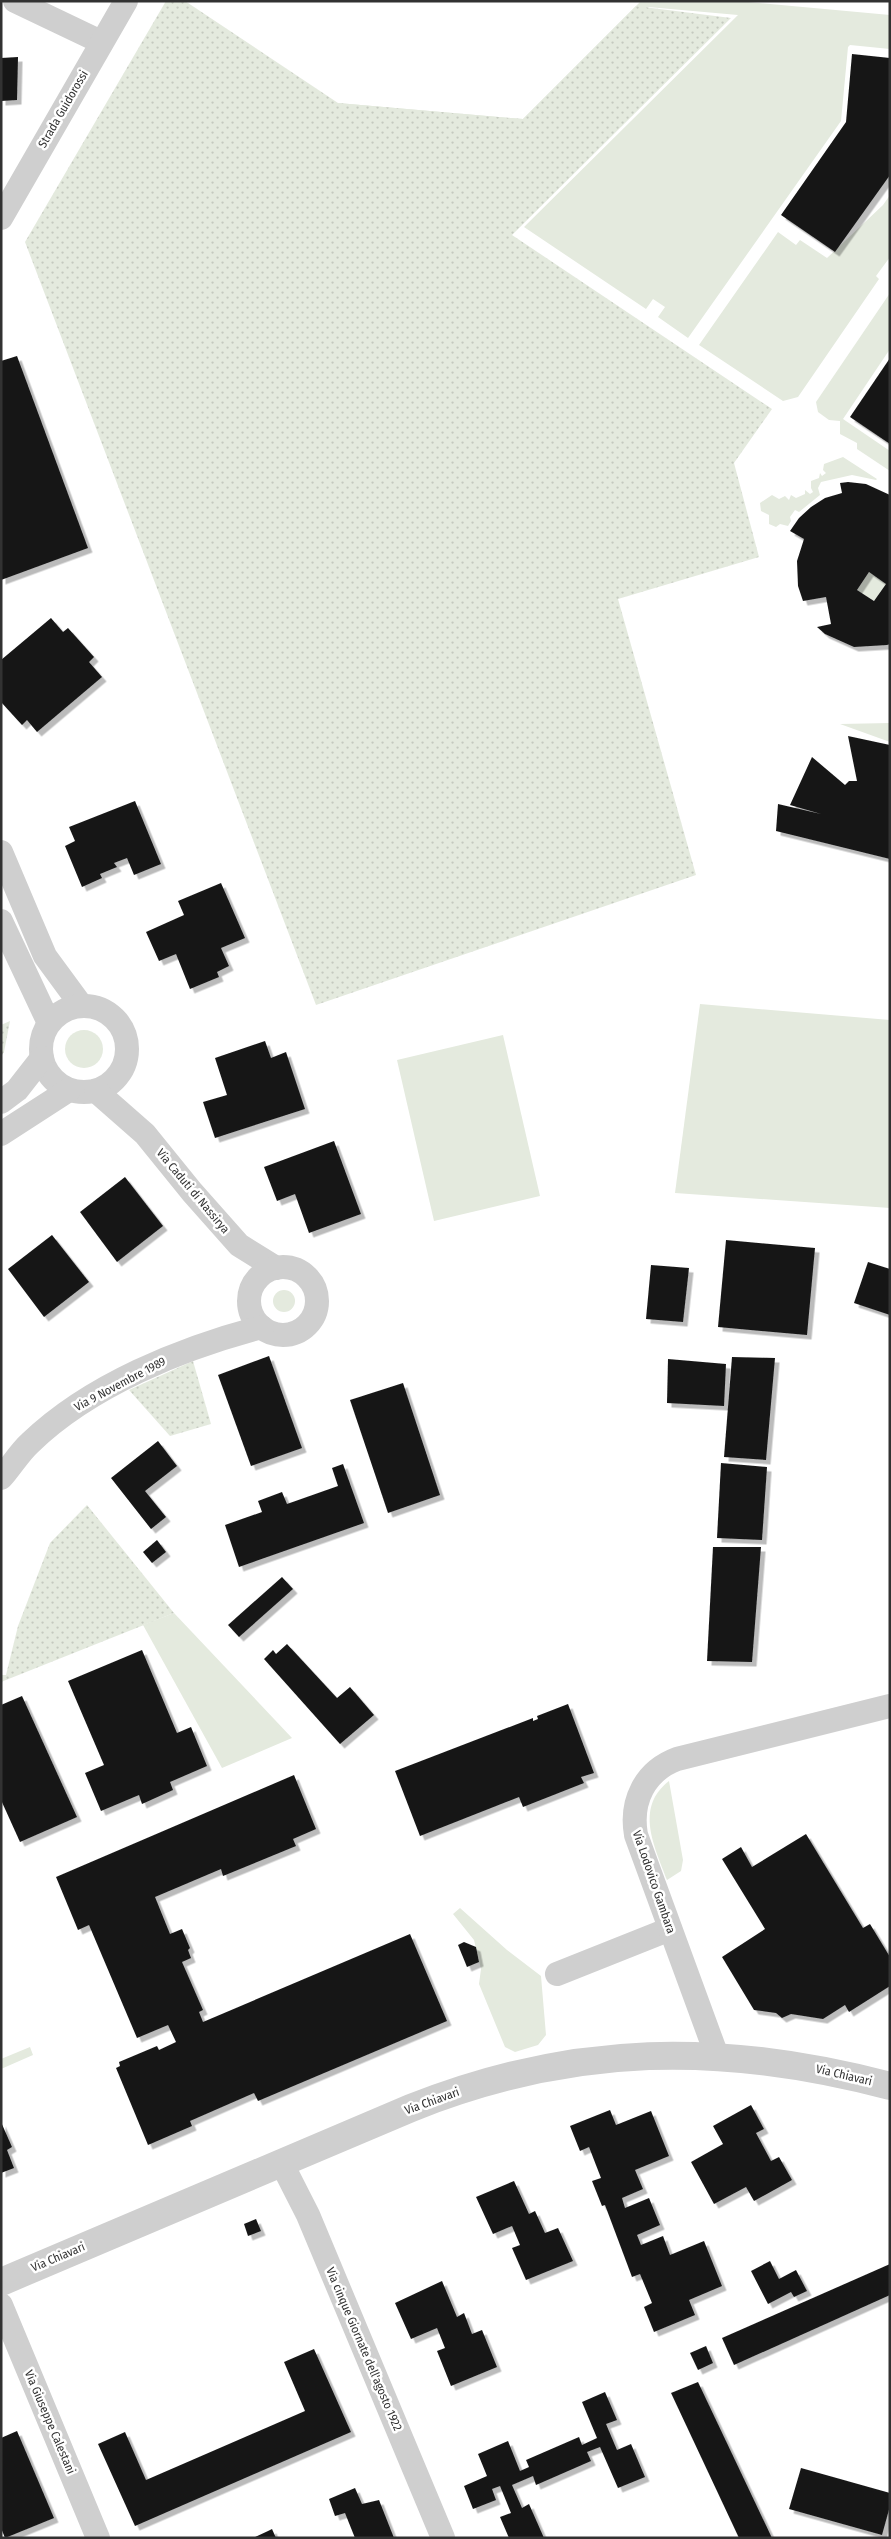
<svg xmlns="http://www.w3.org/2000/svg" width="891" height="2539" viewBox="0 0 891 2539" font-family="'Fira Sans Condensed',sans-serif">
<style>
.grass{fill:#e4eade}
.park{fill:url(#park-dots)}
.building{fill:#191919;fill-rule:evenodd;filter:url(#shadow)}
.lines{fill:none;stroke-linecap:round;stroke-linejoin:round}
.minor{stroke:#cfcfcf;stroke-width:24}
.tertiary{stroke:#cfcfcf;stroke-width:28}
.labels{text-anchor:middle;dominant-baseline:central;stroke-width:5;stroke-linejoin:round;paint-order:stroke}
.street-label{font-size:12px;fill:#323232;stroke:#fff}
</style>
<defs>
<pattern id="park-dots" width="8" height="8" patternUnits="userSpaceOnUse" patternTransform="scale(1.25)"><rect width="8" height="8" fill="#e4eade"/><path d="M2 2h.1M6 6h.1" fill="none" stroke="#c4c9bf" stroke-width="1.8" stroke-linecap="round"/></pattern>
<filter id="shadow"><feDropShadow dx="4.5" dy="4.5" stdDeviation="0" flood-color="#0004"/></filter>
</defs>
<rect width="100%" height="100%" fill="#fff"/>
<!-- grass -->
<g class="grass">
<polygon points="641,1 737,1 890,15 890,49 850,45 848,47 841,121 688,338 658,317 665,307 653,299 646,309 524,227 738,15 648,7 464,187 338,103 523,119"/>
<polygon points="890,195 890,257 876,276 879,279 798,397 783,401 699,345 778,232 796,245 800,240 827,258 883,205"/>
<polygon points="890,293 890,349 843,419 890,451 890,471 857,449 857,443 840,434 840,421 829,420 818,412 816,402"/>
<polygon points="843,457 877,479 876,480 852,475 821,482 818,488 820,495 799,512 795,510 790,517 791,521 788,526 780,524 776,527 769,524 769,515 761,511 760,503 772,495 779,499 785,496 789,500 791,495 796,498 805,494 805,490 810,494 813,492 811,488 811,481 819,478 820,473 822,476 826,473 823,470 824,464"/>
<polygon points="869,572 886,584 874,601 857,590"/>
<polygon points="890,723 890,742 840,724"/>
<polygon points="700,1004 890,1020 890,1208 675,1193"/>
<circle cx="84" cy="1049" r="19"/>
<polygon points="503,1035 540,1196 434,1221 397,1060"/>
<circle cx="284" cy="1301" r="11"/>
<polygon points="174,1613 292,1738 222,1768 143,1625"/>
<path d="M 669,1781 L 683,1860 L 681,1871 L 667,1880 C 655,1847 634,1808 669,1781 Z"/>
<polygon points="460,1908 507,1950 541,1976 546,2035 538,2045 515,2052 505,2047 479,1984 481,1969 474,1940 453,1914"/>
<polygon points="30,2047 33,2055 1,2069 1,2059"/>
</g>
<!-- park -->
<g class="park">
<polygon points="166,1 185,1 338,103 523,119 636,6 731,18 512,235 772,409 734,463 759,557 618,599 696,875 316,1005 25,242"/>
<polygon points="10,1021 4,1052 1,1057 1,1025"/>
<polygon points="193,1361 211,1424 170,1436 129,1390"/>
<polygon points="87,1505 174,1613 1,1682 1,1675 6,1675 18,1626 50,1543"/>
</g>
<!-- building -->
<g class="building">
<polygon points="852,54 890,58 890,175 835,252 781,215 846,122"/>
<polygon points="18,57 17,100 1,101 1,58"/>
<polygon points="17,356 88,548 1,580 1,361"/>
<polygon points="890,358 890,444 850,417"/>
<path d="M 848,482 L 866,484 L 890,495 L 890,644 L 887,645 L 854,647 L 825,634 L 817,627 L 831,624 L 826,597 L 803,601 L 798,586 L 797,561 L 804,539 L 790,531 L 799,518 L 811,507 L 825,498 L 842,493 L 840,483 ZM 869,572 L 886,584 L 874,601 L 857,590 Z"/>
<polygon points="51,618 63,632 68,628 94,657 89,662 102,677 37,732 27,720 22,725 1,702 1,660"/>
<polygon points="848,736 890,745 890,859 776,831 778,804 821,814 790,805 812,757 845,785 849,781 857,781"/>
<polygon points="135,801 161,864 134,875 127,858 114,863 117,867 100,874 102,878 82,887 65,846 75,841 69,827"/>
<polygon points="221,883 245,938 221,948 229,966 217,972 219,977 190,989 176,954 159,961 146,932 184,915 178,901"/>
<polygon points="265,1041 271,1058 286,1052 305,1109 215,1138 203,1102 227,1095 215,1058"/>
<polygon points="334,1141 361,1214 309,1233 295,1194 277,1201 264,1167"/>
<polygon points="125,1177 163,1226 117,1262 80,1212"/>
<polygon points="52,1235 89,1282 44,1317 8,1269"/>
<polygon points="726,1240 815,1248 807,1335 718,1327"/>
<polygon points="868,1262 890,1269 890,1315 854,1303"/>
<polygon points="651,1265 689,1268 683,1322 646,1319"/>
<polygon points="269,1356 302,1448 251,1466 218,1375"/>
<polygon points="732,1357 775,1358 766,1460 724,1457"/>
<polygon points="668,1359 726,1364 724,1406 667,1403"/>
<polygon points="403,1383 440,1495 388,1513 350,1400"/>
<polygon points="158,1441 177,1466 145,1491 166,1517 151,1529 111,1478"/>
<polygon points="721,1463 767,1467 762,1540 717,1538"/>
<polygon points="343,1464 364,1523 239,1567 225,1525 262,1512 258,1501 282,1492 287,1504 338,1486 332,1468"/>
<polygon points="157,1540 166,1552 152,1563 143,1552"/>
<polygon points="713,1547 761,1547 752,1662 707,1661"/>
<polygon points="282,1577 293,1589 239,1637 228,1625"/>
<polygon points="287,1644 337,1698 350,1687 374,1715 340,1744 264,1659 273,1650 276,1654"/>
<polygon points="142,1650 177,1733 191,1727 207,1766 170,1782 173,1790 142,1804 139,1795 101,1811 85,1773 104,1765 68,1681"/>
<polygon points="22,1696 77,1817 20,1842 1,1800 1,1705"/>
<polygon points="568,1704 594,1773 581,1777 584,1783 523,1807 519,1797 420,1836 395,1771 533,1718 533,1721 538,1719 537,1716"/>
<polygon points="294,1775 316,1829 293,1839 296,1846 223,1876 221,1869 155,1897 170,1934 182,1929 190,1948 188,1950 191,1958 182,1962 203,2010 199,2012 203,2022 410,1934 447,2021 258,2101 254,2093 190,2121 192,2126 148,2145 116,2068 120,2066 119,2062 157,2046 159,2050 176,2042 168,2025 137,2038 89,1925 78,1930 56,1877"/>
<polygon points="806,1834 863,1928 870,1924 890,1957 890,1986 849,2012 845,2005 823,2019 791,2014 782,2018 776,2013 754,2010 722,1957 765,1929 722,1859 741,1847 752,1867"/>
<polygon points="464,1942 476,1947 479,1962 467,1967 458,1945"/>
<polygon points="751,2105 764,2129 756,2133 771,2161 779,2157 792,2180 754,2201 746,2187 714,2204 691,2162 723,2144 713,2126"/>
<polygon points="610,2110 616,2125 651,2111 669,2156 635,2170 643,2189 622,2198 625,2208 649,2198 660,2225 637,2235 641,2245 663,2236 670,2255 704,2241 722,2286 689,2300 695,2315 654,2332 644,2307 652,2303 640,2274 632,2277 605,2205 602,2206 592,2181 601,2178 589,2147 580,2151 570,2126"/>
<polygon points="1,2122 12,2147 7,2150 14,2168 1,2173"/>
<polygon points="514,2181 529,2214 535,2211 545,2233 558,2228 573,2261 526,2280 512,2248 520,2245 512,2226 493,2234 476,2197"/>
<polygon points="256,2219 261,2231 248,2236 244,2224"/>
<polygon points="770,2261 779,2279 796,2270 807,2291 794,2297 791,2292 768,2304 751,2271"/>
<polygon points="890,2264 890,2295 734,2365 722,2338"/>
<polygon points="442,2281 457,2317 464,2313 472,2334 482,2330 497,2367 451,2386 437,2351 445,2348 437,2328 411,2339 395,2303"/>
<polygon points="706,2346 713,2363 698,2370 690,2353"/>
<polygon points="314,2349 351,2432 135,2526 98,2444 125,2432 146,2480 305,2411 284,2362"/>
<polygon points="698,2382 772,2538 739,2538 671,2393"/>
<polygon points="605,2392 617,2420 606,2424 617,2450 631,2444 645,2477 618,2488 600,2447 587,2452 591,2461 536,2485 533,2476 512,2485 522,2508 529,2504 544,2538 509,2538 500,2517 511,2513 500,2486 492,2489 496,2500 473,2509 464,2486 487,2476 478,2454 508,2441 520,2471 529,2467 526,2460 579,2437 582,2445 597,2438 582,2402"/>
<polygon points="17,2431 54,2518 5,2538 1,2528 1,2438"/>
<polygon points="801,2468 890,2493 890,2506 882,2535 789,2509"/>
<polygon points="355,2488 362,2504 379,2500 394,2538 355,2538 345,2513 335,2516 329,2499"/>
<polygon points="272,2529 276,2538 253,2538 268,2531"/>
</g>
<g class="lines">
<!-- minor -->
<g class="minor">
<polyline points="15,1 101,42"/>
<polyline points="1,218 126,1"/>
<polyline points="1,852 45,956 81,1005"/>
<polyline points="1,921 49,1023"/>
<circle cx="84" cy="1049" r="43"/>
<polyline points="96,1091 145,1134 192,1192 239,1245 276,1268"/>
<polyline points="1,1102 17,1090 42,1058"/>
<polyline points="1,1134 69,1090"/>
<circle cx="283" cy="1301" r="34"/>
<path d="M 1,1478 C 11,1467 19,1453 30,1443 C 90,1385 182,1348 262,1327"/>
<polyline points="557,1974 670,1929"/>
<path d="M 717,2056 L 636,1835 C 630,1801 645,1771 677,1759 L 890,1706"/>
<polyline points="281,2162 308,2215 443,2538"/>
<polyline points="1,2305 98,2538"/>
</g>
<!-- tertiary -->
<path class="tertiary" d="M 1,2282 L 411,2108 C 574,2043 722,2042 890,2086"/>
</g>
<g class="labels">
<!-- street labels -->
<g class="street-label">
<text transform="translate(63 109) rotate(-60)">Strada Guidorossi</text>
<text transform="translate(193 1191) rotate(50)">Via Caduti di Nassirya</text>
<text transform="translate(120 1384) rotate(-28)">Via 9 Novembre 1989</text>
<text transform="translate(654 1882) rotate(71)">Via Lodovico Gambara</text>
<text transform="translate(844 2075) rotate(13)">Via Chiavari</text>
<text transform="translate(432 2101) rotate(-20)">Via Chiavari</text>
<text transform="translate(58 2257) rotate(-23)">Via Chiavari</text>
<text transform="translate(364 2349) rotate(67)">Via cinque Giornate dell'agosto 1922</text>
<text transform="translate(50 2422) rotate(67)">Via Giuseppe Calestani</text>
</g>
</g>
<!-- border -->
<rect width="891" height="2539" fill="none" stroke="#323232" stroke-width="5"/>
</svg>
